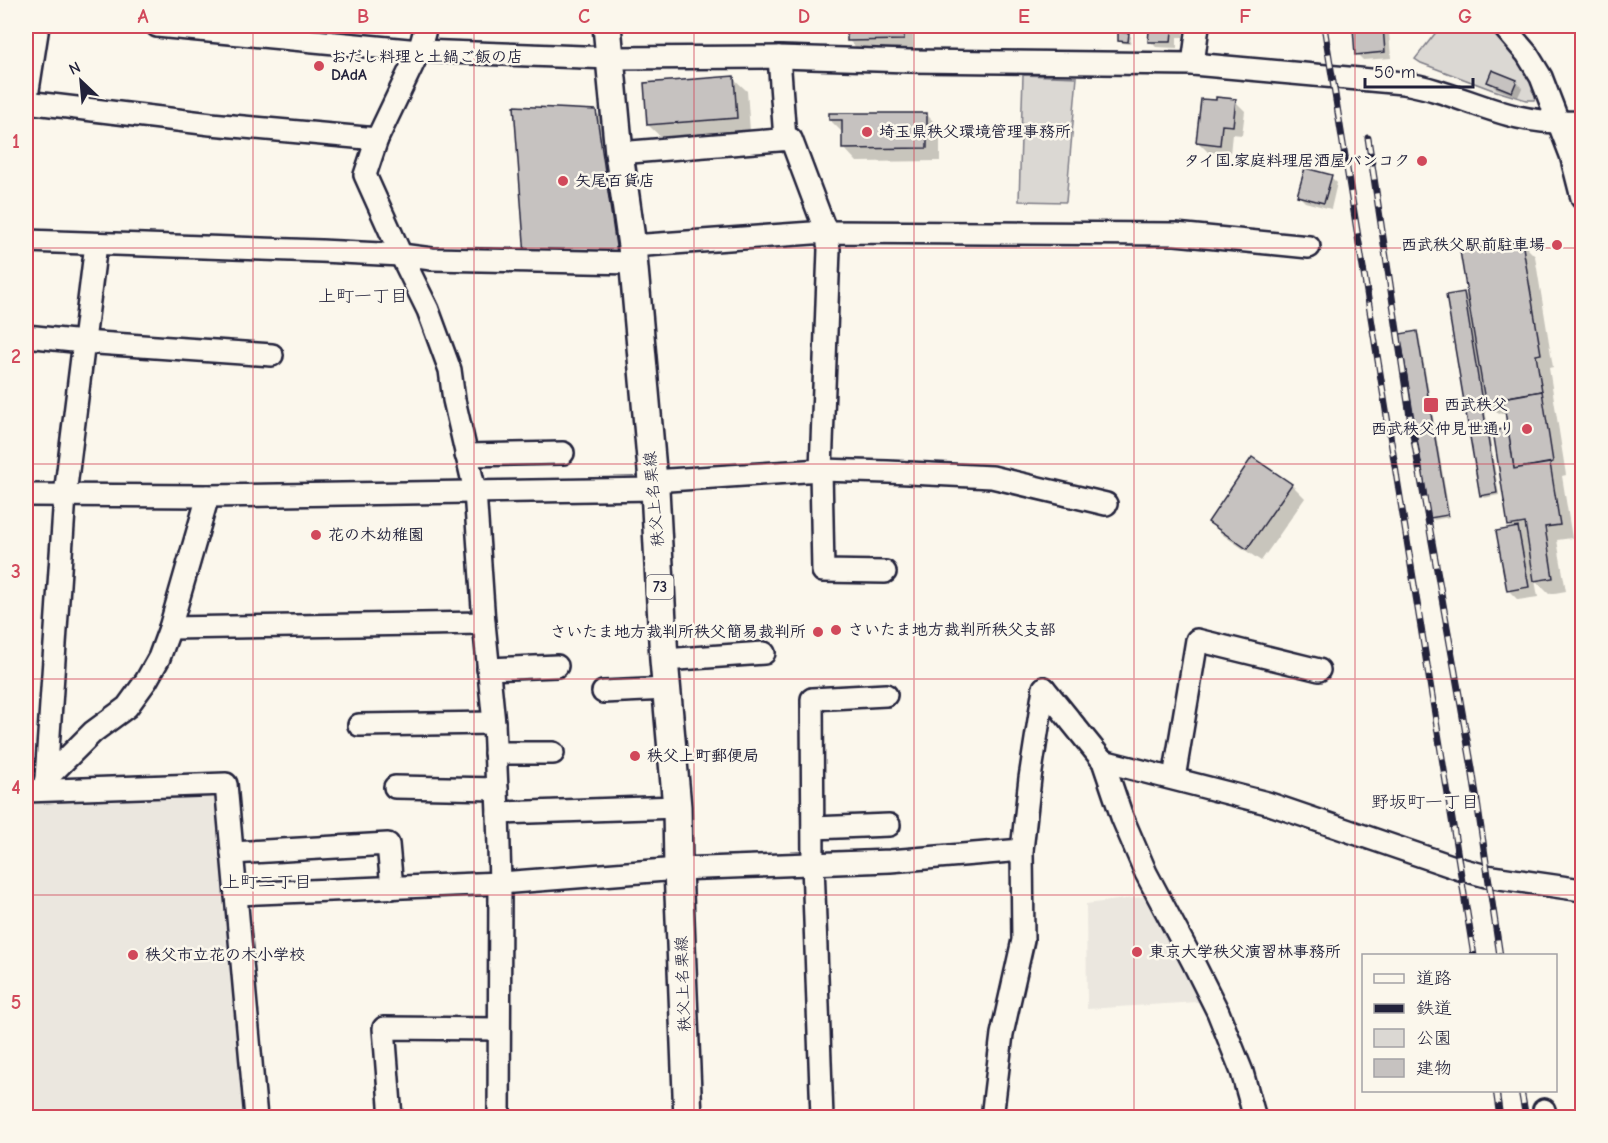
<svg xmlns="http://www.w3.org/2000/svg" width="1608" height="1143" viewBox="0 0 1608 1143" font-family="'Comic Neue','Klee One',sans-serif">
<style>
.built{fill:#ebe7df}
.green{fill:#dbd8d3;stroke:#7e7d87;stroke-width:1.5}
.shadow{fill:#0003}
.building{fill:#c6c2c0;stroke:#22223b;stroke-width:1.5}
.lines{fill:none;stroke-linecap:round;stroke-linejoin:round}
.minor-casing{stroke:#22223b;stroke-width:26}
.major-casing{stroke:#22223b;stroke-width:32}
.minor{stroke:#fbf7ec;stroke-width:21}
.major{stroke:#fbf7ec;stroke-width:27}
.rail-casing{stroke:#22223b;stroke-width:7}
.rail{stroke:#fbf7ec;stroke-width:4.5;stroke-dasharray:14;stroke-linecap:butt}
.grid{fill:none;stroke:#d1495b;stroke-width:1.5;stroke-opacity:0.55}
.poi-dot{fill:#d1495b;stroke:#fbf7ec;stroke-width:2}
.labels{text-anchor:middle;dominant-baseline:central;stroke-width:5;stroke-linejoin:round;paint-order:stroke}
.shield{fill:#fbf7ec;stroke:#636270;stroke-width:1.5}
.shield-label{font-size:15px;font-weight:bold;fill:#22223b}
.poi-label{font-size:16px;font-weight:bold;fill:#22223b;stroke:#fbf7ec;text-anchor:start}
.street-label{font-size:16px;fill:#22223b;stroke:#fbf7ec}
.neighbourhood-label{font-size:18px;fill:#22223b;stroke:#fbf7ec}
.neatline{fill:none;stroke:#d1495b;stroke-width:2}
.grid-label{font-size:20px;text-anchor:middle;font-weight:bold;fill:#d1495b}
</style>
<rect width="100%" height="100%" fill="#fbf7ec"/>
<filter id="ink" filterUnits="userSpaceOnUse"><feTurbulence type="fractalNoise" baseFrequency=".0167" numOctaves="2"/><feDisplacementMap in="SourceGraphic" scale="12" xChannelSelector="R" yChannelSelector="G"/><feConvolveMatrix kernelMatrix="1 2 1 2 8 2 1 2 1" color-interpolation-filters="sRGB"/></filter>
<g filter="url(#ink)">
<!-- built -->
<g class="built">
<polygon points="226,784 256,1117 26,1117 26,793"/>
<polygon points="1158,895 1212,1001 1087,1009 1086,904"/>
</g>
<!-- green -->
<g class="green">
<path d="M 1441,26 C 1452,26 1464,24 1474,26 C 1503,30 1520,65 1536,86 L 1532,90 L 1536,96 L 1534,100 L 1526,100 L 1493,90 L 1421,63 L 1415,59 Z"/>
<polygon points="1023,75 1077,77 1066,202 1019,201"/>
</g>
<!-- shadow -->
<g class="shadow">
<polygon points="849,26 913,26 914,49 859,50 849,41"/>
<polygon points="1027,26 1093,26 1093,28 1029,27"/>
<polygon points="1148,26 1173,26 1174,29 1180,29 1183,31 1183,37 1177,37 1177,48 1156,47 1150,41 1153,32 1149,28"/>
<polygon points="1383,27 1389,33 1391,58 1363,60 1357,54"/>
<polygon points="1128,34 1131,37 1130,44 1122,43 1119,40"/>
<polygon points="733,78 747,91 750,131 662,138 648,125"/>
<polygon points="1489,81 1516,82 1522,88 1518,97 1495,88"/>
<polygon points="1235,101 1245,111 1242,135 1232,134 1230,154 1208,152 1198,142"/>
<polygon points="595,112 602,118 622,258 526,255"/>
<polygon points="926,114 940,128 940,161 857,162 844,148 843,133 830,120"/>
<polygon points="1331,177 1337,183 1331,209 1305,202 1299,196"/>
<polygon points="1522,243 1535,256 1553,367 1549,368 1566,475 1562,476 1572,538 1557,540 1566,591 1549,594 1535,580 1538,597 1518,600 1508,590 1514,530 1509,525 1509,429 1507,412 1499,414 1483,397 1499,495 1484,498 1481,495 1464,293 1470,299"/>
<polygon points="1417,332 1419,335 1450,517 1434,520 1431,517"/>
<polygon points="1253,459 1292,485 1305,498 1261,561 1223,535 1209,522"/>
</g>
<!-- building -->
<g class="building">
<polygon points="847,26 904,26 904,40 847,41"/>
<polygon points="1383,26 1385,52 1355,55 1353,28"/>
<polygon points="1149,31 1172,31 1171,42 1148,42"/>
<polygon points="1118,32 1129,33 1128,42 1118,41"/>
<polygon points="1492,70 1517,80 1512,92 1487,82"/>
<polygon points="734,76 737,118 647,125 644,83"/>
<polygon points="1216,97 1236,99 1233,126 1222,125 1220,145 1196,142 1201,99 1216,100"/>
<polygon points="514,106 596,110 617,253 525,256"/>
<polygon points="829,113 927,113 927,148 842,149 842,120 829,120"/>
<polygon points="1305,168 1332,175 1324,203 1297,196"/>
<polygon points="1522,241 1541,354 1536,355 1542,391 1485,401 1460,251"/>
<polygon points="1464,292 1497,493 1480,496 1446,295"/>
<polygon points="1417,331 1448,515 1430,518 1400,334"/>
<polygon points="1542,391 1553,462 1514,469 1503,398"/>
<polygon points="1508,428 1514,469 1550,463 1560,525 1545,527 1553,578 1534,581 1525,523 1508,526 1493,431"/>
<polygon points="1252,457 1292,484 1247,549 1208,522"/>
<polygon points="1518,527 1529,587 1507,591 1496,531"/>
</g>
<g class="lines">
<!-- minor casing -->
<g class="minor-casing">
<g id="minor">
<path d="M 157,26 L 419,51 L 611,58 L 779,57 L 909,61 L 1193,64 L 1403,83 C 1443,89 1479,108 1518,117 C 1539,122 1561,123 1582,122"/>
<polyline points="426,26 419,51 377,139 365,175 401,255 428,310 450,370 454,400 475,491 484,623 494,723 498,813 500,883 499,1118"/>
<polyline points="1503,26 1527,54 1541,77 1571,155 1582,198"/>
<polyline points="779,57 785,139"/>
<polyline points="1193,64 1198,26"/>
<polyline points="26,102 211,124 377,139"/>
<polyline points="26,103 38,26"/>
<polyline points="619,153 791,139 826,232 829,249 821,470 823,571 885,572"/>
<polyline points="26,241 321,251 401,255 432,259 634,263"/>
<polyline points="632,246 826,232 1175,234 1309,247"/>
<polyline points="26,336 83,342 272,355"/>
<polyline points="466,455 563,453"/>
<polyline points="653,481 821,470 888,472 992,477 1106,504"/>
<polyline points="26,495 208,496 655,489"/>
<polyline points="170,628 484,623"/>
<polyline points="664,660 764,653"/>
<polyline points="488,669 557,666"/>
<polyline points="1044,688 1103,761 1122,817 1146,873 1193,962 1218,1012 1242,1072 1255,1118"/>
<polyline points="603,692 667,689"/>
<polyline points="359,725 494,723"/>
<polyline points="495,753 553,753"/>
<polyline points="1103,761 1267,803 1460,869 1486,876 1582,890"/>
<polyline points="1174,778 1197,640 1319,670"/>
<polyline points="46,779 93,732 127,707 146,681 159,658 170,628 208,496"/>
<polyline points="395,787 497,789"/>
<polyline points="43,789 46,779 65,495 96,244"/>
<polyline points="26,791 226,784 256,1118"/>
<polyline points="498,813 677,807"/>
<polyline points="813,828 889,825"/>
<polyline points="232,853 388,844 392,888"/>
<polyline points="236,894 500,883 678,869 890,861 1022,850"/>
<polyline points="1544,1110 1546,1118"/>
<polyline points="391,1118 384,1028 499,1029"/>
<polyline points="822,1118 813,864 812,699 886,695"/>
<polyline points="992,1118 1002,1034 1023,940 1022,850 1030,778 1044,688"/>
</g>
</g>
<!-- major casing -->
<g class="major-casing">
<polyline id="major" points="607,26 619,153 632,246 653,481 655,489 664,660 677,807 678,869 688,1118"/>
</g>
<!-- minor -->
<use href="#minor" class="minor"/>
<!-- major -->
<use href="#major" class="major"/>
<!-- rail casing -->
<g class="rail-casing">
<g id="rail">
<polyline points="1324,26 1474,956"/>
<polyline points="1368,138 1411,423 1472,768 1500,956"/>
<polyline points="1496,1090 1500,1118"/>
<polyline points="1521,1090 1526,1118"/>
</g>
</g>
<!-- rail -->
<use href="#rail" class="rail"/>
</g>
</g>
<!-- grid -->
<path class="grid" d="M 253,26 L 253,1118M 474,26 L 474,1118M 694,26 L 694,1118M 914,26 L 914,1118M 1134,26 L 1134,1118M 1355,26 L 1355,1118M 26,248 L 1582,248M 26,464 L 1582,464M 26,679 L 1582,679M 26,895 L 1582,895"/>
<!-- markers -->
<g class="poi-dot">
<circle cx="319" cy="66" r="6"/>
<circle cx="867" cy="132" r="6"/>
<circle cx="1422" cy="161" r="6"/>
<circle cx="563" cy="181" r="6"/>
<circle cx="1557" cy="245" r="6"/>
<rect x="1423" y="397" width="16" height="16" rx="3"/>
<circle cx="1527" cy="429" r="6"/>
<circle cx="316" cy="535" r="6"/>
<circle cx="836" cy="630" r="6"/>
<circle cx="818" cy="632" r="6"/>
<circle cx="635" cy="756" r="6"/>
<circle cx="1137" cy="952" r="6"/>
<circle cx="133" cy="955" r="6"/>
</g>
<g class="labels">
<!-- shield labels -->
<rect class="shield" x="646.5" y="575" width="27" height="24" rx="4.5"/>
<g class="shield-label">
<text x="660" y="587">73</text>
</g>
<!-- poi labels -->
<g class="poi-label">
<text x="331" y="57">おだし料理と土鍋ご飯の店<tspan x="331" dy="18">DAdA</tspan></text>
<text x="879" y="132">埼玉県秩父環境管理事務所</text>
<text x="1410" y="161" text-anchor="end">タイ国.家庭料理居酒屋バンコク</text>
<text x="575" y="181">矢尾百貨店</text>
<text x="1545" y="245" text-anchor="end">西武秩父駅前駐車場</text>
<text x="1444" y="405">西武秩父</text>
<text x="1515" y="429" text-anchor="end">西武秩父仲見世通り</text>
<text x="328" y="535">花の木幼稚園</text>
<text x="848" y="630">さいたま地方裁判所秩父支部</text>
<text x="806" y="632" text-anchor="end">さいたま地方裁判所秩父簡易裁判所</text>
<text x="647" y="756">秩父上町郵便局</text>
<text x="1149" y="952">東京大学秩父演習林事務所</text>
<text x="145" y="955">秩父市立花の木小学校</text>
</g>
<!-- street labels -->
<g class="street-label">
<text transform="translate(654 499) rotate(-95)">秩父上名栗線</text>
<text transform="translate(683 984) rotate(-92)">秩父上名栗線</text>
</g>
<!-- neighbourhood labels -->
<g class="neighbourhood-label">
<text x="363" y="296">上町一丁目</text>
<text x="1425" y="802">野坂町一丁目</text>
<text x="267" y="882">上町二丁目</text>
</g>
</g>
<!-- margin -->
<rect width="1608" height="1143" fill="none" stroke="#fbf7ec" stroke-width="66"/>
<!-- legend -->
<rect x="1362" y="954" width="195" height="138" fill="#fbf7ec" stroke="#a4a2a5" stroke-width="1.5"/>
<rect x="1374" y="974" width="30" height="9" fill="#fbf7ec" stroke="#a4a2a5" stroke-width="1.5"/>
<text x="1416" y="984" font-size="18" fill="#22223b">道路</text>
<rect x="1374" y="1004" width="30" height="9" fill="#22223b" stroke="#a4a2a5" stroke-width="1.5"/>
<text x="1416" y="1014" font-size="18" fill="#22223b">鉄道</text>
<rect x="1374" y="1029" width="30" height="18" fill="#dbd8d3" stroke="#a4a2a5" stroke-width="1.5"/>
<text x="1416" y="1044" font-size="18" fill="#22223b">公園</text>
<rect x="1374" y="1059" width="30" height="18" fill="#c6c2c0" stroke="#a4a2a5" stroke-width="1.5"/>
<text x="1416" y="1074" font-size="18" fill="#22223b">建物</text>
<!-- north arrow -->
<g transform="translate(81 81) rotate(334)" stroke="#fbf7ec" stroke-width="4.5" paint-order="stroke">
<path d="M0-4.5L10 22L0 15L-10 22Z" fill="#22223b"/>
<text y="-9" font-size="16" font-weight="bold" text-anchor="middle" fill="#22223b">N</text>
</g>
<!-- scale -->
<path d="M1365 78v9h108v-9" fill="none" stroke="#22223b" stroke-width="3"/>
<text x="1374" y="78" font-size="18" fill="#22223b" stroke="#fbf7ec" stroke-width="4.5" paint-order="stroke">50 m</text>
<rect x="33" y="33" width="1542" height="1077" class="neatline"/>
<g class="grid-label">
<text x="143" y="23">A</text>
<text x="363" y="23">B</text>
<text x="584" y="23">C</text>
<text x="804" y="23">D</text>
<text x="1024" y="23">E</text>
<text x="1245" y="23">F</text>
<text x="1465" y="23">G</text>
<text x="16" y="148">1</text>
<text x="16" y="363">2</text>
<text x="16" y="578">3</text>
<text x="16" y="794">4</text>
<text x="16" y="1009">5</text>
</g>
</svg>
